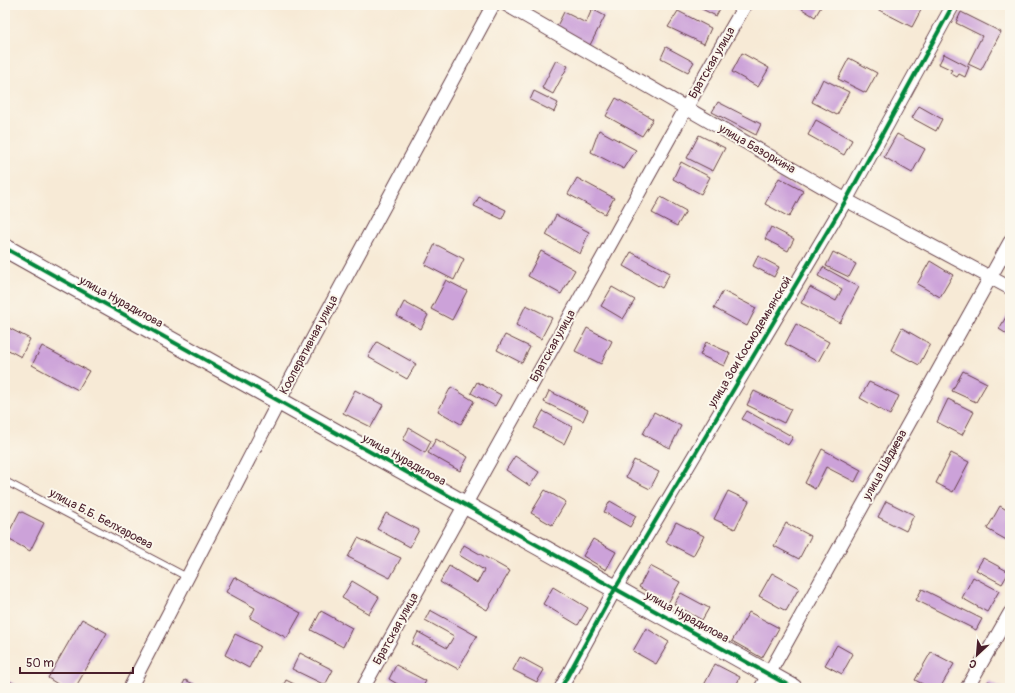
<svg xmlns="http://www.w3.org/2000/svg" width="1015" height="693" viewBox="0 0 1015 693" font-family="Pangolin,sans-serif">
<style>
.building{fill:#cca2d9}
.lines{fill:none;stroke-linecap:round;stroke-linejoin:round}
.lane-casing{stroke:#643d45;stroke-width:8}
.street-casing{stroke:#643d45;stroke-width:15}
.secondary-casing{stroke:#643d45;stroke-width:20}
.lane{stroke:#fff;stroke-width:6}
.street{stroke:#fff;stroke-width:13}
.secondary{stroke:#fff;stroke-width:18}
.cycleway-casing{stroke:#fbf7ec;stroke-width:6}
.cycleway{stroke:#00873e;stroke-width:4}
.labels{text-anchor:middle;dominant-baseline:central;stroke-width:4;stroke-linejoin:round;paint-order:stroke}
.street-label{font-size:12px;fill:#4a1f2b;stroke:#fbf7ec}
</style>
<rect width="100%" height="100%" fill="#fbf7ec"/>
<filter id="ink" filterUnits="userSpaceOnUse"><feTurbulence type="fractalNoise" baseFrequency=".025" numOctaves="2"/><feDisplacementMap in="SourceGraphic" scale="8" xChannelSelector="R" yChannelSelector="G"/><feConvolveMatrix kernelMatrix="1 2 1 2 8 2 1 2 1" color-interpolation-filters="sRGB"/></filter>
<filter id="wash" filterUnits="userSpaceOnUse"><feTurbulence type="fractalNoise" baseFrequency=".012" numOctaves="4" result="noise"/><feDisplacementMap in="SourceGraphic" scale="16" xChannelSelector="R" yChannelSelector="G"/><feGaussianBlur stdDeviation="0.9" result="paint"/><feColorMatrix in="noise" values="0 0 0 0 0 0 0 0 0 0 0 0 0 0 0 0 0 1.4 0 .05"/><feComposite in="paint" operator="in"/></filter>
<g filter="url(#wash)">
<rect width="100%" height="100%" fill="#f7ead6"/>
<g id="blocks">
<!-- building -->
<g class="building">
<polygon points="607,5 616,5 614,9"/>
<polygon points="694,5 722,5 716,16"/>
<polygon points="805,5 822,5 815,17 802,9"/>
<polygon points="879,5 912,5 921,10 912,27 877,9"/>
<polygon points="592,9 605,16 590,45 556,28 564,12 586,23"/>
<polygon points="678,11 711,28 704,44 668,27"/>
<polygon points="961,12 1001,32 981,70 968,64 982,36 956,23"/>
<polygon points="666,47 694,62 688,72 661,58"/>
<polygon points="742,53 769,68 758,87 732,72"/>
<polygon points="944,54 969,67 965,77 959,74 957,77 950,73 952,70 939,64"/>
<polygon points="849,58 877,73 866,93 838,79"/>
<polygon points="556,60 568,66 553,94 542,88"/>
<polygon points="823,79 849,92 837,115 812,102"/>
<polygon points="534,91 558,103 554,112 530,100"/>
<polygon points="616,98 653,119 642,136 606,116"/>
<polygon points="718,102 761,124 756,135 712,112"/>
<polygon points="919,106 942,119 936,131 912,118"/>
<polygon points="816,120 852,140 844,155 808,135"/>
<polygon points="599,130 636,150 624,169 591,152"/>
<polygon points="897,134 925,149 912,173 884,157"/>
<polygon points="699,135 725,148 713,171 687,158"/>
<polygon points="681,162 710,177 701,194 673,179"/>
<polygon points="577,178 614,198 605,214 568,194"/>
<polygon points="779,178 803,191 789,217 765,204"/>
<polygon points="479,197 506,210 502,219 474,206"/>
<polygon points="661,197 686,211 677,226 652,213"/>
<polygon points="556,215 589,232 580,254 546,235"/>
<polygon points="771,227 794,239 788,251 765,239"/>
<polygon points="435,244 464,259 454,280 425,265"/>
<polygon points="541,251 575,270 561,294 528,276"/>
<polygon points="631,252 670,273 662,288 623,266"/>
<polygon points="833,252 856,264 849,277 826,266"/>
<polygon points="758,256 779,267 774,277 753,266"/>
<polygon points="930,261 953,275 940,297 917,284"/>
<polygon points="823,267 859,287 840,323 801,303 810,287 836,301 842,289 818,276"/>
<polygon points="446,280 467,291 452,320 431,309"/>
<polygon points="612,287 635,300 623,319 601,306"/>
<polygon points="723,291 756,308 747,326 714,308"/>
<polygon points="404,302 428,315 421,329 397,316"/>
<polygon points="526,305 552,318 541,339 516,325"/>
<polygon points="1010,310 1010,336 999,329"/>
<polygon points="796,324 829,342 818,362 785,344"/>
<polygon points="5,326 30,339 21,357 5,348"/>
<polygon points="587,328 612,341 601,364 575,351"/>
<polygon points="902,328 930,344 919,365 891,350"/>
<polygon points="505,335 530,347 522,363 497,350"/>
<polygon points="377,342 416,364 407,379 368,357"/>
<polygon points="706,342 730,353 724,366 700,355"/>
<polygon points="42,346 89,371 78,390 32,365"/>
<polygon points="963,371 987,383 976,402 952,391"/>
<polygon points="477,382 501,395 495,406 471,393"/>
<polygon points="869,382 899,396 890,415 860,398"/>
<polygon points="451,387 474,401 461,424 438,411"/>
<polygon points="355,390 383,405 371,427 343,413"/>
<polygon points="549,391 588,410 583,421 544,402"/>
<polygon points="754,391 791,409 784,423 747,405"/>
<polygon points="948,399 974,412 962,435 937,422"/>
<polygon points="543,411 572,427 564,444 534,428"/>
<polygon points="747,411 793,437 788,445 742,419"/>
<polygon points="654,412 681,426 670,448 643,434"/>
<polygon points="409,428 431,441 425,453 403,440"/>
<polygon points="436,439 468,457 460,471 428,453"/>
<polygon points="822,449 861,470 855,482 826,467 815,489 805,483"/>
<polygon points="951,453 969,462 953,492 936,483"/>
<polygon points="515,456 539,472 530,486 506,470"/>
<polygon points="634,460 659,472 650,489 626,477"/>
<polygon points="545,490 566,502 552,525 531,513"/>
<polygon points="728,491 749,501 735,529 714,519"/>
<polygon points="610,501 636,516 630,527 604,512"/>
<polygon points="886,501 914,515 906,531 878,517"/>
<polygon points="1000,506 1010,512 1010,542 987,529"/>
<polygon points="20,511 44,523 30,551 6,538"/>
<polygon points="386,513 419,530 410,547 377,529"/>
<polygon points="676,522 704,536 693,556 666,542"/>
<polygon points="786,523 811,536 799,559 774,546"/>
<polygon points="358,538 401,558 390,578 348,557"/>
<polygon points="593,539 616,552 606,570 583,556"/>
<polygon points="464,545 510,571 487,610 440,582 449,566 477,583 484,570 459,555"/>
<polygon points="983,558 1009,572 1002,584 976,570"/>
<polygon points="650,566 680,582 668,603 639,587"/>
<polygon points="772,573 799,588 786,611 759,596"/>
<polygon points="234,577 301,613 287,638 250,618 255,608 226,592"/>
<polygon points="973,577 999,591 987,612 962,598"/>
<polygon points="352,581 379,597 369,614 342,598"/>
<polygon points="553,587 588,608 578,625 543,604"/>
<polygon points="922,589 982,619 976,630 916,600"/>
<polygon points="681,593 709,608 702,620 674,604"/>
<polygon points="430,610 477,636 458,669 412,644 418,632 447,648 454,636 425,620"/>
<polygon points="321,611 352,628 343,647 311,630"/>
<polygon points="749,612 779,628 762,658 732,641"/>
<polygon points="82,619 107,633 75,688 64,688 48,678"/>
<polygon points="646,628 669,642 656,664 633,651"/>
<polygon points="235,634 260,646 249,668 225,655"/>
<polygon points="837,645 853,654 842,674 825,665"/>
<polygon points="1010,648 1010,660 1005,658"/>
<polygon points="931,652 954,664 940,688 930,688 915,680"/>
<polygon points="300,653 333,670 325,685 292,669"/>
<polygon points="520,657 544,670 537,682 513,670"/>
<polygon points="715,664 740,677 735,688 703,687"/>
<polygon points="396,665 426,681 422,688 404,688 389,679"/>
<polygon points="5,679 23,688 5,688"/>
<polygon points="185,680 202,688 181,688"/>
<polygon points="286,680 302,688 282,688"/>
<polygon points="988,681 1002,688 985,688"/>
</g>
</g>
</g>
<g filter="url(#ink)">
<use href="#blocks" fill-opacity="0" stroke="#643d45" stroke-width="1"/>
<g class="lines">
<!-- lane casing -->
<g class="lane-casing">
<polyline id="lane" points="5,481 187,577"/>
</g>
<!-- street casing -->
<g class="street-casing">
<g id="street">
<polyline points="507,5 846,200 1010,288"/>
<polyline points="130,688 279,401 493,5"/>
<polyline points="363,688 686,108 745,5"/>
<polyline points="561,688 615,589 846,200 953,5"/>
<polyline points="761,688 1010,242"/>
<polyline points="967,688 1010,613"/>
</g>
</g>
<!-- secondary casing -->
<g class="secondary-casing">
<polyline id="secondary" points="5,248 793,688"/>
</g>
<!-- lane -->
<use href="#lane" class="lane"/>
<!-- street -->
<use href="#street" class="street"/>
<!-- secondary -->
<use href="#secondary" class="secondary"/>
<!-- cycleway casing -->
<g class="cycleway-casing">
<g id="cycleway">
<polyline points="5,248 793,688"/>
<polyline points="561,688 615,589 846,200 953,5"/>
</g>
</g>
<!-- cycleway -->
<use href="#cycleway" class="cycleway"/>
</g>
</g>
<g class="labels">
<!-- street labels -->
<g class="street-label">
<text transform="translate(712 63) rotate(-60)">Братская улица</text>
<text transform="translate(757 149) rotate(30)">улица Базоркина</text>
<text transform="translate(121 302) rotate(29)">улица Нурадилова</text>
<text transform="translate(750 342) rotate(-59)">улица Зои Космодемьянской</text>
<text transform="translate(309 345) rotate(-62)">Кооперативная улица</text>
<text transform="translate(553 346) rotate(-61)">Братская улица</text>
<text transform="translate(404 460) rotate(29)">улица Нурадилова</text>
<text transform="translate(885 465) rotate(-61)">улица Шадиева</text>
<text transform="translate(101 519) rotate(28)">улица Б.Б. Белхароева</text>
<text transform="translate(687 617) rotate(29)">улица Нурадилова</text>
<text transform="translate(396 629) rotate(-61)">Братская улица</text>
</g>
</g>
<!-- margin -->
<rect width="1015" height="693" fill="none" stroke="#fbf7ec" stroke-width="20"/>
<!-- north arrow -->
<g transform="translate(977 655) rotate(206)" stroke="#fbf7ec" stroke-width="3" paint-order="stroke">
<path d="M0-3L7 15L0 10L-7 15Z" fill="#4a1f2b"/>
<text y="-6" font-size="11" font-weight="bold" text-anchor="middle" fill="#4a1f2b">С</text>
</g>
<!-- scale -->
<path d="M20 667v6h113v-6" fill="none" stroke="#4a1f2b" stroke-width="2"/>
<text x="26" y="667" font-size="12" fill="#4a1f2b" stroke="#fbf7ec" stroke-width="3" paint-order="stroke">50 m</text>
</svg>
